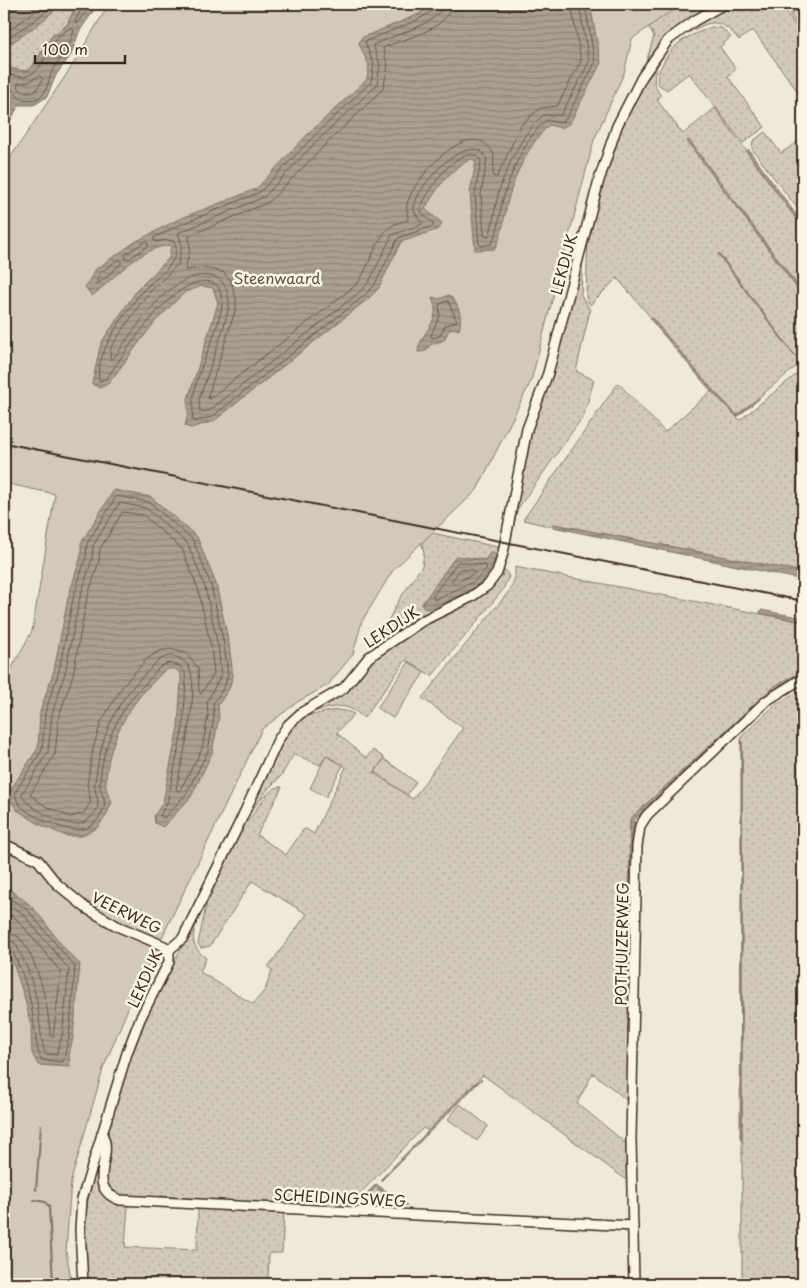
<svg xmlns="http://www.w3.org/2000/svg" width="807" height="1288" viewBox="0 0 807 1288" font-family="'Playpen Sans',sans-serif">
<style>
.grass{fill:url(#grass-dots);stroke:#867a6c;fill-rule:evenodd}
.forest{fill:url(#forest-firs);stroke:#867a6c}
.park{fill:#d2c9ba;stroke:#867a6c}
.water{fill:url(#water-rules);stroke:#7e7163}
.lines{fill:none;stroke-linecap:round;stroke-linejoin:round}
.shore{stroke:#67594c;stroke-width:1}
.stream{stroke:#7e7163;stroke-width:2}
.minor-casing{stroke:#3b2a1e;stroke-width:12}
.minor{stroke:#fcf5e5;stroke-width:9}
.rail{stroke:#3b2a1e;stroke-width:2}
.labels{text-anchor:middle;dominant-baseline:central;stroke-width:5;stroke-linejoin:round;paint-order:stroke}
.street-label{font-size:15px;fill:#3b2a1e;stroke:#fcf5e5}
.park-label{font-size:15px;fill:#615245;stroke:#fcf5e5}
</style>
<defs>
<pattern id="grass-dots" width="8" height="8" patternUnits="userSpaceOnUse" patternTransform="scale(1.25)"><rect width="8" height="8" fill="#d2c9ba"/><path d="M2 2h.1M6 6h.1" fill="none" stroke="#b5ad9f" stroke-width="1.8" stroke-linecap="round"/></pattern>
<pattern id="forest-firs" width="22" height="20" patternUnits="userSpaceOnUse" patternTransform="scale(1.25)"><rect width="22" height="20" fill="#d2c9ba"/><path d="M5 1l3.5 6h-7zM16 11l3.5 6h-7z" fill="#b5ad9f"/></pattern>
<pattern id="water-rules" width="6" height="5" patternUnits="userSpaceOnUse" patternTransform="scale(1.25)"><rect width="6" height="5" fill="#aaa091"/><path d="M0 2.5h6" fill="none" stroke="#8c8376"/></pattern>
</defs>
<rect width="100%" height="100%" fill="#f0e9d9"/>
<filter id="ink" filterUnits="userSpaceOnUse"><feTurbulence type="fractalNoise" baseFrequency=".02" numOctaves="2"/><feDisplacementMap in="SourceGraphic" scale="10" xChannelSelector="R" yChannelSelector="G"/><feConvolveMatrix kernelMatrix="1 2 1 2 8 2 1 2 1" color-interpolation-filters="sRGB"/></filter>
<g filter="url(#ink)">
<!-- grass -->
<g class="grass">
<path d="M 60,4 L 80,4 L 73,12 L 67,25 L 52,36 L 30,70 C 20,73 13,66 4,70 L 4,46 L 46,18 Z"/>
<polygon points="662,4 719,4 660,45 646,62 654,36 646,23"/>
<path d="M 731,4 L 796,4 L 784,8 L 803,38 L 803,99 L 753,30 L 739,40 C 716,11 706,25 677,38 L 711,14 Z"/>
<path d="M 711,27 L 722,28 L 731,37 L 720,47 L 736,69 L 728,77 L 765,127 L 743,143 L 689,73 L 667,90 L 658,84 C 656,77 659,71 662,65 C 673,41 688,37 711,27 Z"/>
<path d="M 664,51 C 657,69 648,78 661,96 L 657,100 L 683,134 L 715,108 L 803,228 L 803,293 L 688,140 L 803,296 L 803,361 L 737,415 L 712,389 L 617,278 L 590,305 L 586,298 L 588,235 L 610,150 L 632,98 Z"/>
<polygon points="765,132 781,153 803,138 803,216 752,149 753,141"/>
<polygon points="583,252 581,295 590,310 576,371 594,380 584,415 514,514 530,430"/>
<polygon points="803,369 803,572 554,524 553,527 523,520 618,383 665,432 711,391 740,420"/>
<path d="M 414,529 L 502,548 L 501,558 L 486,584 L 376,648 L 374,647 L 399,600 L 422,566 L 424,553 L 419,533 ZM 491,552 L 497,553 C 487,593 456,593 422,604 L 456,556 L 485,560 Z"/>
<path d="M 515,567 L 803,622 L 803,671 L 775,686 L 630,819 L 628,1101 L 593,1073 L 577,1103 L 628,1145 L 628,1181 L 483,1075 L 429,1131 L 423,1128 L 351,1203 L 351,1210 L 161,1196 C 140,1201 114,1202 104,1179 L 109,1139 L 107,1127 L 140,1027 L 202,908 C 195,930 185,942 206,958 L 200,972 L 253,1004 L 265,990 L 272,970 L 268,967 L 307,914 L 252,881 L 210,946 L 201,948 L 198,944 L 209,891 L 241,827 C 255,819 265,785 282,787 L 257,835 L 286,855 L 303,830 L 306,829 L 314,834 L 346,767 L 326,755 L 320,765 L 294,754 L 281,776 L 268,789 L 247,817 C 258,791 275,740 296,722 C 302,716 313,715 321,713 C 333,710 342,708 354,714 L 337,733 L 366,758 L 373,750 L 384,758 L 374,773 L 413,799 L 463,728 L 422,698 L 510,590 L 515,578 Z"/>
<path d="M 501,570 L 506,571 L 509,577 L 502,591 L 432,676 L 406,660 L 364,718 C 342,699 336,708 311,712 L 365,664 Z"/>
<polygon points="803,688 803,1284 742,1284 742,741 741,741 742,736 775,705"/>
<path d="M 102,1143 C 100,1169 92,1174 112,1194 C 118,1200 121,1204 128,1205 L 125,1247 L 197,1250 L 198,1208 L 284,1212 L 282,1253 L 269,1253 L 268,1284 L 87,1284 C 77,1235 89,1190 102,1143 Z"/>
</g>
<!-- forest -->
<polygon class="forest" points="376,1187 396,1203 363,1201"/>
<!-- park -->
<g class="park">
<polygon points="109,4 681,4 632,39 624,73 594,140 531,381 477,490 393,570 362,621 353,654 328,685 299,701 262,729 129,1006 103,1069 71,1181 66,1251 72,1284 4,1284 4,682 32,631 55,494 4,483 4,167 72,66"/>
<polygon points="803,6 803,35 790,14"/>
<polygon points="409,662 424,673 393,718 377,708"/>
<polygon points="326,756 343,765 326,797 310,788"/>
<polygon points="384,759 416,782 407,795 375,772"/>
<polygon points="460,1104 488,1126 477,1141 448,1119"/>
</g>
<!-- water -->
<g class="water">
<path d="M 4,4 L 60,4 C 50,16 18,41 4,46 Z"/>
<path d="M 80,4 L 98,4 L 79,32 L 71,55 L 56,75 L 47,97 L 34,105 L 19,105 L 4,132 L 4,100 L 9,102 L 14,99 L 4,88 L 4,70 C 13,66 20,73 30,70 L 52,36 L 67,25 L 73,12 Z"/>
<path d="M 435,4 L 590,4 L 601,63 L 570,123 L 562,128 L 549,125 C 529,144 515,174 508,200 C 504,217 503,233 495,249 L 475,250 L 470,193 L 476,161 L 471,159 C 449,170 437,188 425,209 L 442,223 L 439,229 L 401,242 L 378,289 L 368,299 L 214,421 L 191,428 L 185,426 L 188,414 L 188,399 L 218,303 L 213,288 L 202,286 L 185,292 L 153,324 L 109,383 L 100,388 L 92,384 L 101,343 L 137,290 L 169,258 L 171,245 C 139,248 116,277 92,296 L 85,287 L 96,269 L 135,242 L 179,219 L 256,189 L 307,135 L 367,79 L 369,66 L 359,44 L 361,38 L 417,15 Z"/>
<polygon points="689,140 803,293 803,296 687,141"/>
<polygon points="748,149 803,224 803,228 746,151"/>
<polygon points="719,253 796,357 795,357 718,254"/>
<path d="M 449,295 C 459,304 463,317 459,330 L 454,328 L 449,330 L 444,340 L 430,345 L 426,351 L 418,352 C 419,338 432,328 435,314 C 436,309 433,302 432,297 L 439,299 Z"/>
<polygon points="652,318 712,389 737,415 760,398 737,417 711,391 650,319"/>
<path d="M 114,490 L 151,497 L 197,537 L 216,584 L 229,644 L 233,676 L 229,689 L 218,705 L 219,717 L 212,753 L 191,797 L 163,827 L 155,823 L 154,816 L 163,802 L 178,727 L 181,681 L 181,675 L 176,669 C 163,667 161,675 152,683 C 126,709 107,745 106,783 C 105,789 109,796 112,802 L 106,816 L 97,828 L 81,836 L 66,836 L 39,824 L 17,810 L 10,799 L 11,789 L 38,748 L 40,712 L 54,670 L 68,598 L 81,556 L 81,543 Z"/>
<polygon points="553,524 803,572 803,580 553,527"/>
<path d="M 491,552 L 497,553 C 487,590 461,594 429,609 L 423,608 L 422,604 L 456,556 L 485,560 Z"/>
<polygon points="761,610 803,618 803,622 760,613"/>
<polygon points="803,671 803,674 777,688 635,819 632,833 631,903 629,903 630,819 761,698 775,686"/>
<rect x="741" y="741" width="1" height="146"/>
<path d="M 4,883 C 14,895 25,899 34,909 C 50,927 62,949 80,964 L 73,1038 L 69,1055 L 70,1067 L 38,1065 L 32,1053 L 31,1027 L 25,999 L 15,969 L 4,945 Z"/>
<polygon points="741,892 742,892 742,1142 740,1138"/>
<polygon points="482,1079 381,1181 380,1180 472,1086"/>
<polygon points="376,1184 407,1205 399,1206 389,1196 376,1187 358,1206 358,1202"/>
</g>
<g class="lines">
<!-- shore -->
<g class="shore">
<polyline points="84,4 75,21 76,24 92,4"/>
<path d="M 437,4 C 435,18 379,34 365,42 L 374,65 L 371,82 L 311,139 L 260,192 L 182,224 L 153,238 L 155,242 L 169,240 L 174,242 C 177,246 176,255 173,260 C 167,273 150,282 141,293 C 125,313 94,355 99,381 L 106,379 C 124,355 179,265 215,284 C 220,286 223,300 222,305 C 218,336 196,369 193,400 C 192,407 194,413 192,419 L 195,421 L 212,417 L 365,295 L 374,286 L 398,238 L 433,226 L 433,223 L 421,212 L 421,206 C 431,188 453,148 478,156 L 481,161 L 475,194 L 479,244 L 481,246 L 491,244 C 500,230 499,214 503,199 C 510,174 526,137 546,120 L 560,123 L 566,119 L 595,63 L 585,4"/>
<path d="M 443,4 C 442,24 390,36 373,45 L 380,65 L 377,85 L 315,143 L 264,197 L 178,233 L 182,245 L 178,264 L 145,297 L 111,347 L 110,359 L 113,359 C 134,331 170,269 211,276 C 223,278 228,289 229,302 C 230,315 204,383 199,400 L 200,412 L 209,411 L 361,291 L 369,282 L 392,235 L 422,224 C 420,218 413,214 414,207 C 418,185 457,141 481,151 L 487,159 L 481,194 L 484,236 L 488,237 C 494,225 494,212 497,199 C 502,176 524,128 544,115 L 561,115 L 589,62 L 579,4"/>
<path d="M 451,4 C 449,31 403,38 383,48 L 388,66 L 383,89 L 321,149 L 269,202 L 189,236 L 190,249 L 185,270 L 203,268 L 223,272 L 231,281 L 236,299 L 236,308 L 208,396 L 209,399 L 356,285 C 369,270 376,237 390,227 C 395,223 402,222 408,220 C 408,215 406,210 407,204 C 413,179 472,110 494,155 L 493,176 L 497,177 L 521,125 L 540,108 L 557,106 L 581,61 L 571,4"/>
<polyline points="4,34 45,4"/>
<polyline points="4,41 43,14 53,4"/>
<path d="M 4,74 L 24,77 L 32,74 L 39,68 L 58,36 L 70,28 L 74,30 C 71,48 59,58 51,74 C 48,82 47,93 39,98 C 33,101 26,99 20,99 L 9,86 L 4,85"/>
<polygon points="40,76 43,79 35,92 23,92 17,86 18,83 28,82"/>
<polygon points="145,242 148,243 148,246 129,259 125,258 126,254"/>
<polygon points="118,260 121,261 121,264 99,283 96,283 100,273"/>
<polygon points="448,301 457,321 445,326 440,336 432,338 431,335 440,315 439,305"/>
<path d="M 117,496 L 149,502 L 193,540 L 211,585 L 224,645 L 228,675 L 224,687 L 213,704 L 214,717 L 208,751 L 186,794 L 164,818 L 160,816 L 167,803 L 183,728 L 186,681 L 185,673 L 180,666 L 169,663 C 158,665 154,675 147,682 C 120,707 101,747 100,784 C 100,796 109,801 102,813 C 90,835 72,832 53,824 C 39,818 13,809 16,791 L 42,750 L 45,713 L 59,671 L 73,599 L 86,557 L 87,544 Z"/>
<path d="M 120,503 L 146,508 L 188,544 L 205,587 L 218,646 L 221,675 L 207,702 L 208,716 L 202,749 L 179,792 L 176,789 C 181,763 202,686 188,666 C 182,657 171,653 161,659 C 154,663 151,669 145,674 C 113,706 101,737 95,782 C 93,793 102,800 96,811 C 92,817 86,823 79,824 C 67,827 22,806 22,794 L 48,752 L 52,714 L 65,673 L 79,601 L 92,559 L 93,546 Z"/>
<polygon points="123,512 143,515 182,549 198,589 211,647 214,674 201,694 199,692 198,668 186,653 170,649 159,651 147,659 122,687 101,722 93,749 87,785 91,802 84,813 71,817 47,807 30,795 55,754 59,716 73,675 86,602 99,561 100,549"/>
<polygon points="458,562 485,565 487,568 475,581 434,600 433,596"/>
<polygon points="461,569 473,570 475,573 454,584 452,581"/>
<path d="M 4,891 L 12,900 L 27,909 L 75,967 L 69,1037 L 63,1062 L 42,1060 C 35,1051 34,1015 30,1000 C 26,982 19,965 11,948 L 4,945"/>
<path d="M 4,901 L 23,914 L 69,969 L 62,1036 L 56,1055 L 46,1054 C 41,1048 39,1009 36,997 C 32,979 24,959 15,943 L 4,938"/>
<path d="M 4,911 L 18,920 L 61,972 L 53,1037 L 50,1036 C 49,1007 38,959 19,937 L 4,931"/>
</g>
<!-- stream -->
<g class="stream">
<polyline points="36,1190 41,1125"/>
<polyline points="34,1200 45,1202 49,1207 53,1284"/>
</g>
<!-- minor casing -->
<g class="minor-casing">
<g id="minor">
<polyline points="4,844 38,860 57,884 86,908 117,926 164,946 169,950"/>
<polyline points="169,950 183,938 240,822 278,740 288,725 301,713 344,688 369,657 422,621 471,597 488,585 497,573 503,553 527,429 548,373 599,180 617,126 642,77 668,40 694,21 724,4"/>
<path d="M 102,1135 C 115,1154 84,1188 120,1200 L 633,1226"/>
<polyline points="83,1284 80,1230 82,1199 127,1053 140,1019 169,962 169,950"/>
<polyline points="634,1284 631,1139 637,846 640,826 647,815 766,701 803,678"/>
</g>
</g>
<!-- minor -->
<use href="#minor" class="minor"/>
<!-- rail -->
<polyline class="rail" points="4,443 803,601"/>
</g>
</g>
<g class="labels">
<!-- street labels -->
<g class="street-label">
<text transform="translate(563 264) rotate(-75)">LEKDIJK</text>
<text transform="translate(391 626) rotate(-33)">LEKDIJK</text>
<text transform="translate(127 912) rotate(26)">VEERWEG</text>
<text transform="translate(621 944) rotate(-89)">POTHUIZERWEG</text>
<text transform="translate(144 978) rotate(-66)">LEKDIJK</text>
<text transform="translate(340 1197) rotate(3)">SCHEIDINGSWEG</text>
</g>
<!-- park labels -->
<g class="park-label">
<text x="277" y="277">Steenwaard</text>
</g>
</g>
<!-- margin -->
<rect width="807" height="1288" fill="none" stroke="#fcf5e5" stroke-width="20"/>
<rect x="10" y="10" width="787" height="1268" fill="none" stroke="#3b2a1e" stroke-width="2" filter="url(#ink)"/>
<!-- scale -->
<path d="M35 55v8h90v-8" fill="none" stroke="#3b2a1e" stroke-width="2.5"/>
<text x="42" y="55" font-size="15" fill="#3b2a1e" stroke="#fcf5e5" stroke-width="4" paint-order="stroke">100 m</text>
</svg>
